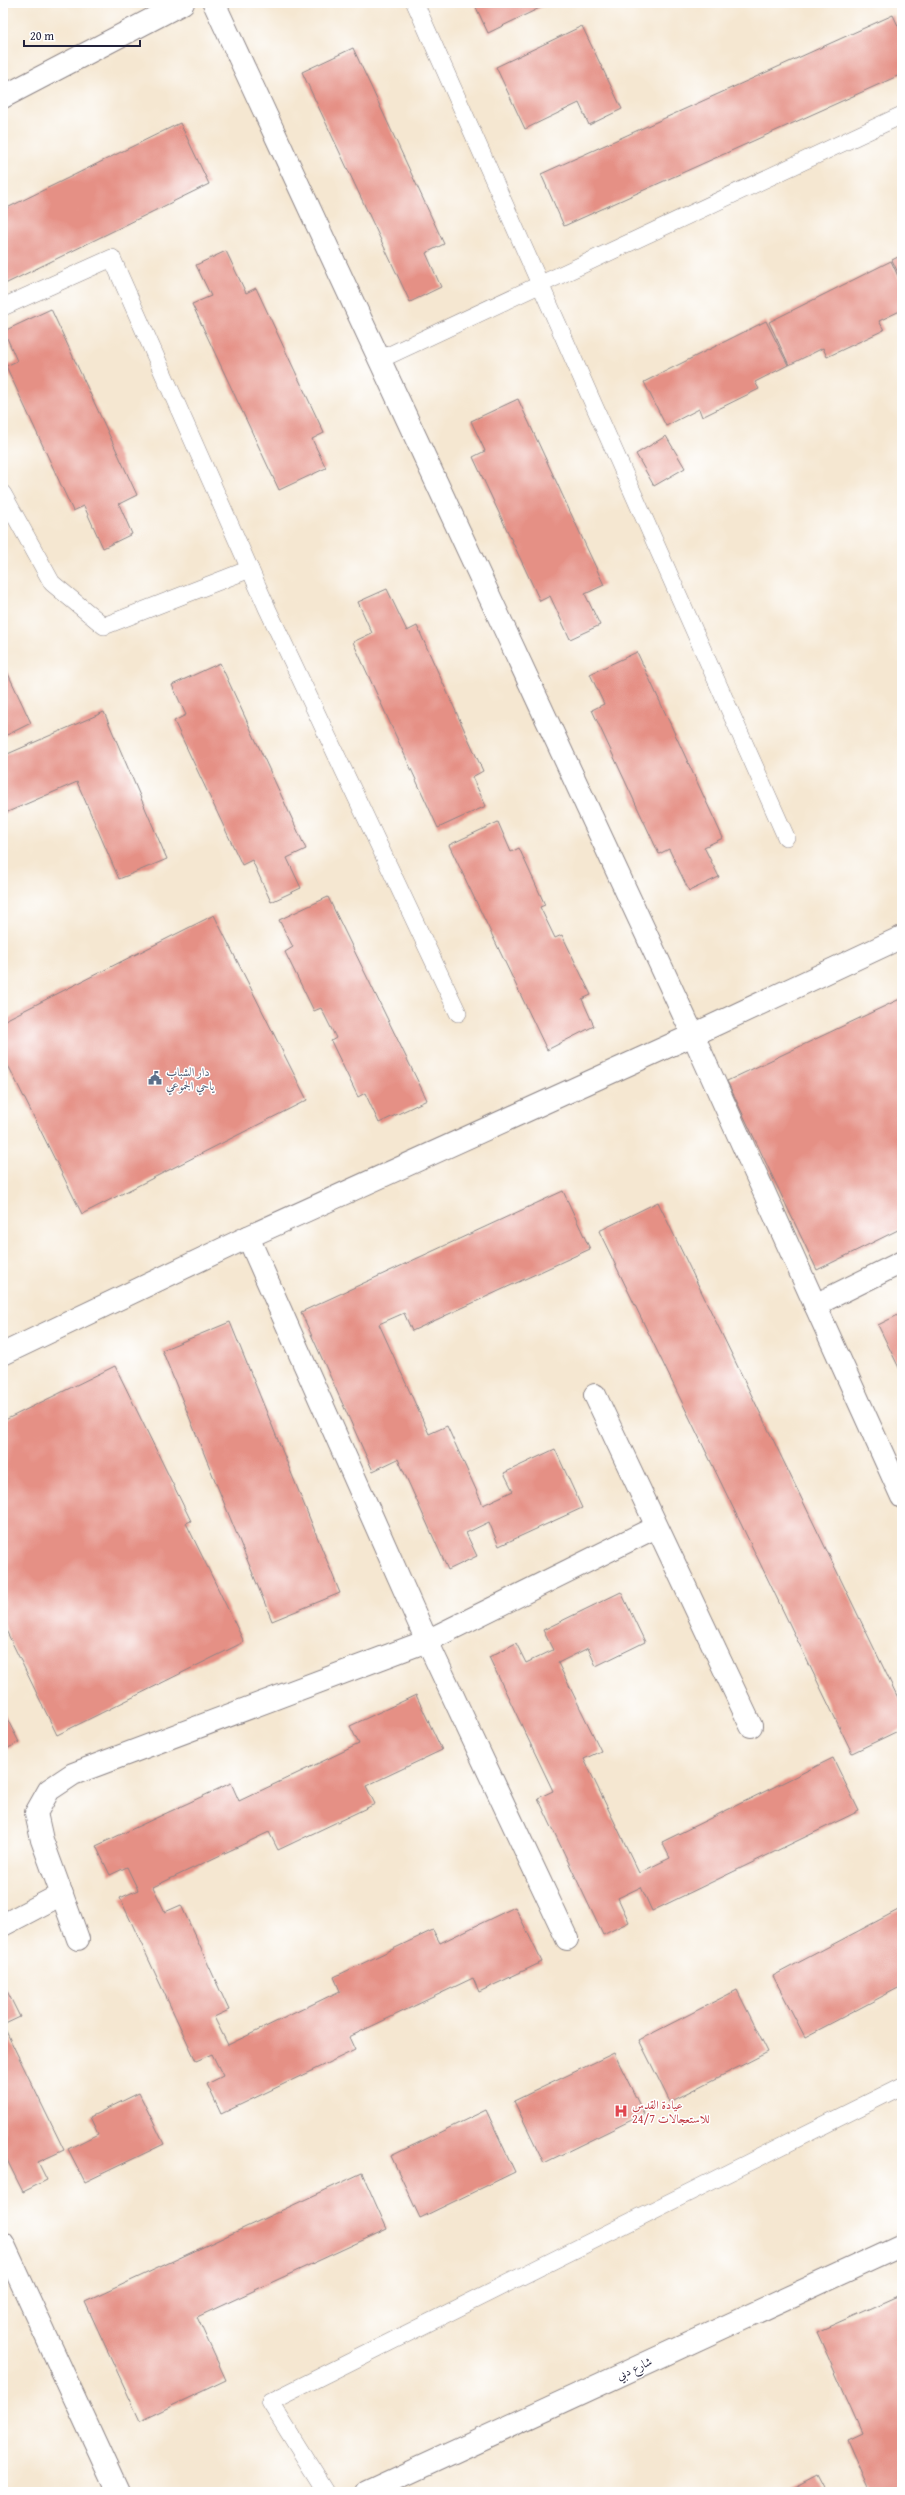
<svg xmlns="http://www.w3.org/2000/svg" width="905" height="2495" viewBox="0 0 905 2495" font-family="'Gentium Book Plus',Amiri,serif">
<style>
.building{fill:#e59085}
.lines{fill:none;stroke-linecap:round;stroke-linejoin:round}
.lane-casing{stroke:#8c8486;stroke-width:18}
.street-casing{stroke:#8c8486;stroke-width:24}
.secondary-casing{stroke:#8c8486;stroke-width:24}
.lane{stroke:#fff;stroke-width:17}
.street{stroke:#fff;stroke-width:22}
.secondary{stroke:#fff;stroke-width:22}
.labels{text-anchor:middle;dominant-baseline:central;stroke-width:3;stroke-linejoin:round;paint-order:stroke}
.service-label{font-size:12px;fill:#4e5e75;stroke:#fff;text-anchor:start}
.health-label{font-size:12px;fill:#be3a42;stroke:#fff;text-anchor:start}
.street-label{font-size:12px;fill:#22223b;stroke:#fff}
</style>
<rect width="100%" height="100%" fill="#fff"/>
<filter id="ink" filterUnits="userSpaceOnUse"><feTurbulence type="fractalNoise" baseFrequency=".025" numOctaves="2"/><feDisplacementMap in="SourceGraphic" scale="8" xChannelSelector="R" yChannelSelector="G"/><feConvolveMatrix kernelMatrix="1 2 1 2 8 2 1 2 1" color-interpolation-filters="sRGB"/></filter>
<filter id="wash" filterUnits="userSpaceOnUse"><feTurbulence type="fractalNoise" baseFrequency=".012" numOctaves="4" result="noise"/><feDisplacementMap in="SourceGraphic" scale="16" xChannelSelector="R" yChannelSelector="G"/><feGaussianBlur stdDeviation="0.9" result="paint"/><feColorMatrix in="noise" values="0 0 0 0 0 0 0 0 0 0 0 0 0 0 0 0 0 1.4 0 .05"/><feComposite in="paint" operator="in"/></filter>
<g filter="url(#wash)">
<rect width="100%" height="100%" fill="#f5e7d1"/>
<g id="blocks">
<!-- building -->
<g class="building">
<polygon points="474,3 550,3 488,33"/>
<polygon points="893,15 902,34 902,74 564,226 541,174"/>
<polygon points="582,26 622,109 589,125 579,103 525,129 496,67"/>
<polygon points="353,48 444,244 426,253 441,287 410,302 302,72"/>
<polygon points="180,123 209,184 3,285 3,210"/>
<polygon points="226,251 246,293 256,288 324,433 312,439 326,468 279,490 192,304 211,296 196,265"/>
<polygon points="902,255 902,281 892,260"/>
<polygon points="891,261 902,285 902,310 879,321 884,330 827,357 823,348 789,365 769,322"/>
<polygon points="51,309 137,495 119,504 132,534 103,548 84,506 73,511 6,366 17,361 4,331"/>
<polygon points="766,321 788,365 755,382 759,389 702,417 699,409 666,426 644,382"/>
<polygon points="518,399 604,585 585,594 600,625 570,639 550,596 540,601 473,457 485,451 471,421"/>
<polygon points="666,436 685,468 654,486 636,454"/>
<polygon points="387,589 407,631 417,626 483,771 472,777 486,806 438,828 353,642 372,633 358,602"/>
<polygon points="637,652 723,838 704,847 719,877 689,891 669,849 659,854 592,710 604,704 590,674"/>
<polygon points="3,663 31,723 3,737"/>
<polygon points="220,663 306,849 287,858 301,888 271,902 252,860 242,865 174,721 186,715 172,685"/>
<polygon points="104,712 167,859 119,879 77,782 3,814 3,756"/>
<polygon points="498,822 511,852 519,848 545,905 540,907 555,938 562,935 591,995 582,999 594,1026 547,1050 449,845"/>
<polygon points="328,897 427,1100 379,1123 365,1093 358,1097 331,1041 336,1038 321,1008 314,1011 285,952 293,947 279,920"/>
<polygon points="214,915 307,1100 82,1214 3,1055 3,1021"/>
<polygon points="902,998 902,1228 817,1270 727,1081"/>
<polygon points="563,1191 590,1249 412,1331 404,1313 379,1324 429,1434 447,1426 483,1505 513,1491 504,1473 555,1449 582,1508 499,1546 489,1522 466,1533 477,1556 448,1570 398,1459 373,1471 301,1312"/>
<polygon points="658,1202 902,1706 902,1729 852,1753 599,1231"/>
<polygon points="902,1313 902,1374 878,1325"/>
<polygon points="230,1322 340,1593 272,1621 162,1350"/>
<polygon points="115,1366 191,1521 186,1523 244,1642 57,1735 3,1624 3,1421"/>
<polygon points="621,1592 645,1642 596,1666 588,1648 558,1663 601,1751 584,1759 639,1873 670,1858 662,1842 833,1758 859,1811 652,1911 641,1887 618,1898 629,1922 603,1935 538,1798 553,1791 489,1657 516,1643 526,1663 553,1650 543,1630"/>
<polygon points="416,1695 442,1750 366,1786 375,1804 278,1850 269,1832 153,1887 165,1912 181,1905 229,2010 214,2017 228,2045 340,1991 334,1977 433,1930 440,1943 515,1907 542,1962 479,1992 473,1978 349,2037 355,2050 221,2114 207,2084 223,2076 212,2054 196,2061 120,1898 138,1890 127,1867 110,1875 96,1846 231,1783 239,1801 359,1744 350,1726"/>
<polygon points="3,1711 19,1742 3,1751"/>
<polygon points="902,1908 902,1986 805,2037 773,1976"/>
<polygon points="3,1983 20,2017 3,2025"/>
<polygon points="737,1990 768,2052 670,2102 639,2040"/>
<polygon points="3,2025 64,2150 38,2162 47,2180 23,2192 3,2152"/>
<polygon points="614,2053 644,2114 544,2163 514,2101"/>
<polygon points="139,2093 164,2144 85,2182 68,2149 98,2134 90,2117"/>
<polygon points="486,2110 515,2172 420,2218 391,2156"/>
<polygon points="362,2173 387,2229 197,2317 226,2380 140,2421 85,2302"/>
<polygon points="902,2294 902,2492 870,2492 847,2440 862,2433 817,2332"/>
<polygon points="817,2475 826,2492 785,2492"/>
</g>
</g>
</g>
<g filter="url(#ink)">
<use href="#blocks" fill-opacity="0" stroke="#8c8486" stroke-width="1"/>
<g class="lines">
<!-- lane casing -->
<g class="lane-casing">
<g id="lane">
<polyline points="415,3 786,837"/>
<polyline points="3,307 112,258 268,610 458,1013"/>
<polyline points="379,360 902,115"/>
<polyline points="3,494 52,583 104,626 250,569"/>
<polyline points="326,2492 270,2402 902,2086"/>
</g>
</g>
<!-- street casing -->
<g class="street-casing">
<g id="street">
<polyline points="214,3 693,1035 902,1497"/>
<polyline points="3,97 183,3"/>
<polyline points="248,1237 427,1641 567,1939"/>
<polyline points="815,1305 902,1262"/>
<polyline points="3,1354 248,1237 693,1035 902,937"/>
<polyline points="595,1395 751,1726"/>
<polyline points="3,1925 62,1894"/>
<polyline points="78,1939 42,1840 36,1813 49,1790 73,1774 427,1641 656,1527"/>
<polyline points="3,2243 118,2492"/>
</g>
</g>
<!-- secondary casing -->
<g class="secondary-casing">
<polyline id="secondary" points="367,2492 902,2245"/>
</g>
<!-- lane -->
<use href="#lane" class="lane"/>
<!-- street -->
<use href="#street" class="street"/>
<!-- secondary -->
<use href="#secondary" class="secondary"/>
</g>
</g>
<!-- icons -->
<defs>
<g id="civic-bare" transform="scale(1.08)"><path d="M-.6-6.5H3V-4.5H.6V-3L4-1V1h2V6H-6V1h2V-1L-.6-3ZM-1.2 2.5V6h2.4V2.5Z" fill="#5c6f8a" stroke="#fff" stroke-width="2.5" paint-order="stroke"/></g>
<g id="hospital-bare" transform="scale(1.08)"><path d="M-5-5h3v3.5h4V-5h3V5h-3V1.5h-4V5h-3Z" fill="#e0444e" stroke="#fff" stroke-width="2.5" paint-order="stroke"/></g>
</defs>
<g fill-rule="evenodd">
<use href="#civic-bare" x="155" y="1078"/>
<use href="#hospital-bare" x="621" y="2111"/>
</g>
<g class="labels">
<!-- service labels -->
<g class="service-label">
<text x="166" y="1071">دار الشباب<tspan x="166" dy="14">ياحي الجموعي</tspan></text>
</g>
<!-- health labels -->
<g class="health-label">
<text x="632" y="2104">عيادة القدس<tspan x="632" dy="14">للاستعجالات 24/7</tspan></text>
</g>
<!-- street labels -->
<g class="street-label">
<text transform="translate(634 2368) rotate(-25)">شارع دبي</text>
</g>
</g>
<!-- margin -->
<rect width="905" height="2495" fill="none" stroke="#fff" stroke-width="16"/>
<!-- scale -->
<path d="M24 40v6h116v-6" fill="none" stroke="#22223b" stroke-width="2"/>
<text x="30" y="40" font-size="12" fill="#22223b" stroke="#ffffff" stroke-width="3" paint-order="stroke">20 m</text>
</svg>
